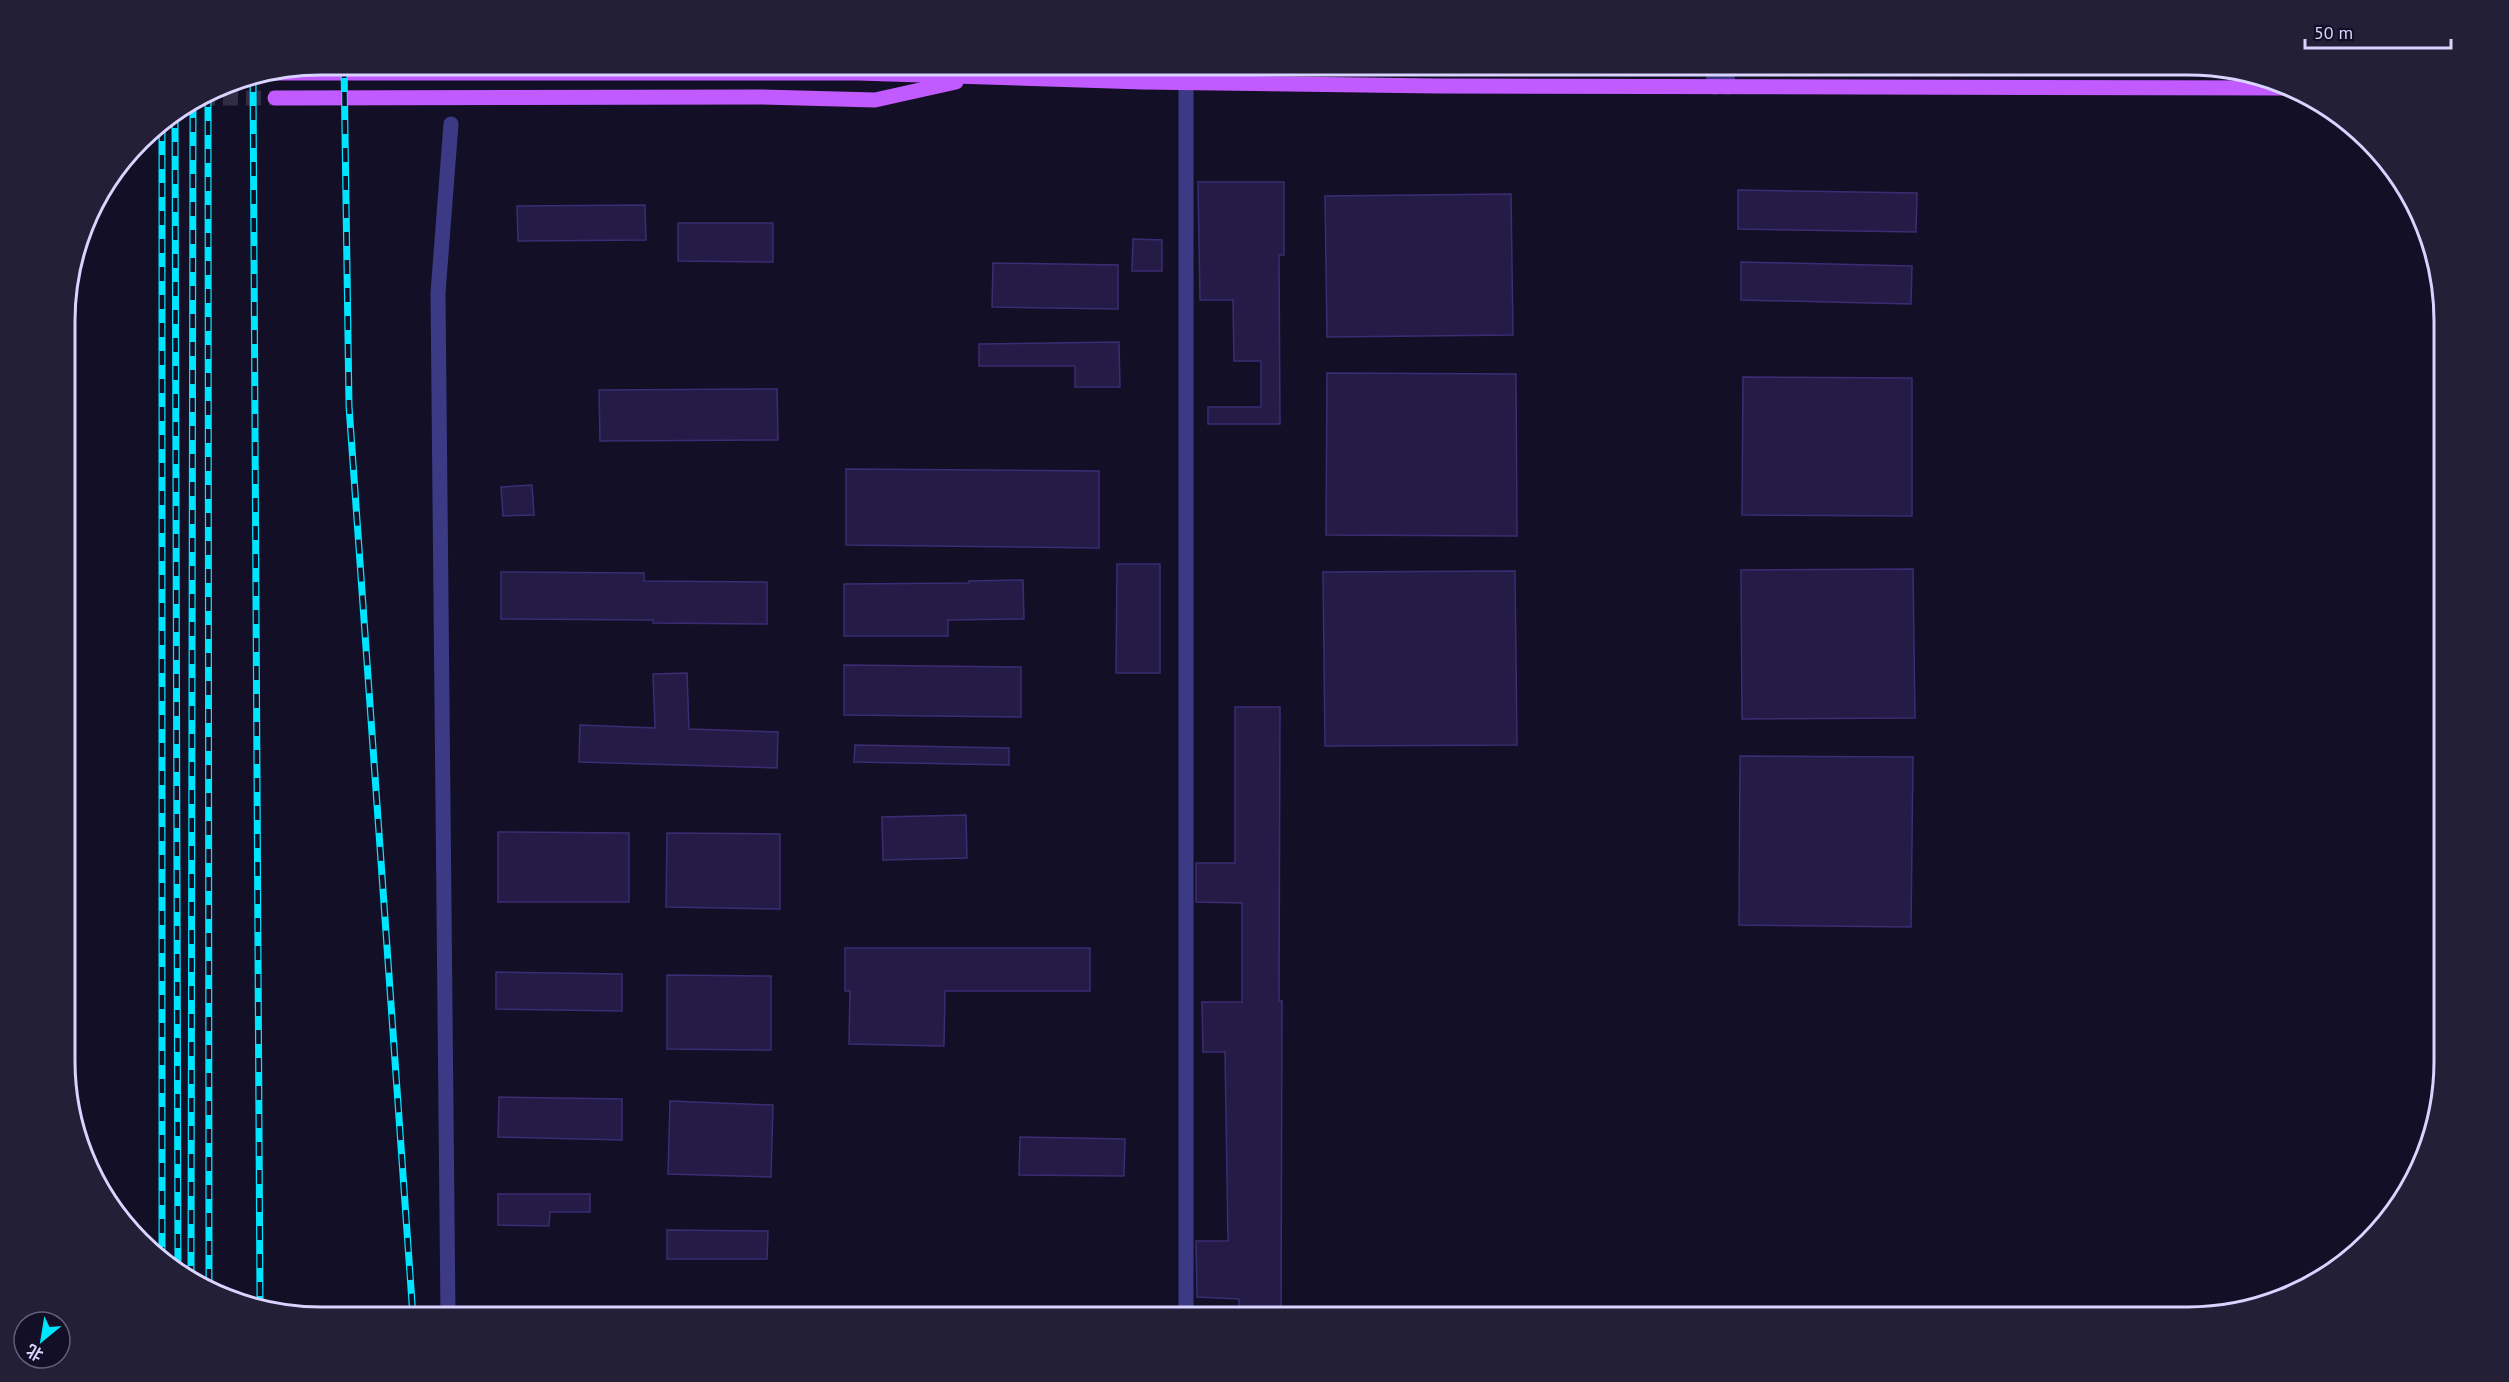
<svg xmlns="http://www.w3.org/2000/svg" width="2509" height="1382" viewBox="0 0 2509 1382" font-family="'PT Sans','Noto Sans SC',sans-serif">
<style>
.building{fill:#241b47;stroke:#3b2d73;stroke-width:1.5}
.lines{fill:none;stroke-linecap:round;stroke-linejoin:round}
.major-tunnel{stroke:#312d47;stroke-width:15;stroke-dasharray:15 8;stroke-linecap:butt}
.minor{stroke:#3d3a85;stroke-width:15}
.major{stroke:#c25bff;stroke-width:15}
.rail-casing{stroke:#00e5ff;stroke-width:7}
.rail{stroke:#130f26;stroke-width:4.5;stroke-dasharray:14;stroke-linecap:butt}
.rim{fill:none;stroke:#d9d4ff;stroke-width:3}
</style>
<rect width="100%" height="100%" fill="#130f26"/>
<!-- building -->
<g class="building">
<polygon points="1198,182 1284,182 1284,255 1279,255 1280,424 1208,424 1208,407 1261,407 1261,361 1234,361 1233,300 1200,300"/>
<polygon points="1738,190 1917,193 1916,232 1738,229"/>
<polygon points="1511,194 1513,335 1327,337 1325,196"/>
<polygon points="645,205 646,240 518,241 517,206"/>
<polygon points="678,223 773,223 773,262 678,261"/>
<polygon points="1133,239 1162,240 1162,271 1132,271"/>
<polygon points="1741,262 1912,266 1911,304 1741,300"/>
<polygon points="993,263 1118,265 1118,309 992,307"/>
<polygon points="1119,342 1120,387 1075,387 1075,366 979,366 979,344"/>
<polygon points="1327,373 1516,374 1517,536 1326,535"/>
<polygon points="1743,377 1912,378 1912,516 1742,515"/>
<polygon points="777,389 778,440 600,441 599,390"/>
<polygon points="846,469 1099,471 1099,548 846,545"/>
<polygon points="532,485 534,515 503,516 501,487"/>
<polygon points="1117,564 1160,564 1160,673 1116,673"/>
<polygon points="1913,569 1915,718 1742,719 1741,570"/>
<polygon points="1515,571 1517,745 1325,746 1323,572"/>
<polygon points="501,572 644,573 644,581 767,582 767,624 653,623 653,620 501,619"/>
<polygon points="1023,580 1024,619 948,620 948,636 844,636 844,584 969,583 969,581"/>
<polygon points="844,665 1021,667 1021,717 844,715"/>
<polygon points="687,673 689,729 778,732 777,768 579,762 580,725 655,728 653,674"/>
<polygon points="1235,707 1280,707 1279,1001 1282,1001 1281,1317 1239,1317 1239,1299 1197,1297 1196,1241 1228,1241 1225,1052 1203,1052 1202,1002 1242,1002 1242,903 1196,902 1196,863 1235,863"/>
<polygon points="855,745 1009,748 1009,765 854,762"/>
<polygon points="1740,756 1913,757 1911,927 1739,925"/>
<polygon points="966,815 967,858 883,860 882,817"/>
<polygon points="498,832 629,833 629,902 498,902"/>
<polygon points="667,833 780,834 780,909 666,907"/>
<polygon points="845,948 1090,948 1090,991 945,991 944,1046 849,1044 850,991 845,991"/>
<polygon points="496,972 622,974 622,1011 496,1009"/>
<polygon points="667,975 771,976 771,1050 667,1049"/>
<polygon points="499,1097 622,1099 622,1140 498,1137"/>
<polygon points="670,1101 773,1105 771,1177 668,1174"/>
<polygon points="1020,1137 1125,1139 1124,1176 1019,1175"/>
<polygon points="498,1194 590,1194 590,1212 550,1212 549,1226 498,1225"/>
<polygon points="667,1230 768,1231 767,1259 667,1259"/>
</g>
<g class="lines">
<!-- major-tunnel -->
<polyline class="major-tunnel" points="200,98 275,98"/>
<!-- minor -->
<g class="minor">
<polyline points="1712,64 1715,87"/>
<polyline points="1726,64 1728,87"/>
<polyline points="448,1317 438,293 451,124"/>
<polyline points="1186,1317 1186,64"/>
</g>
<!-- major -->
<g class="major">
<polyline points="277,73 858,73 1143,82 1437,86 2289,88"/>
<polyline points="275,98 762,97 875,100 956,82"/>
</g>
<!-- rail casing -->
<g class="rail-casing">
<g id="rail">
<polyline points="344,64 349,406 413,1317"/>
<polyline points="253,78 260,1303"/>
<polyline points="208,93 209,1291"/>
<polyline points="175,114 178,1271"/>
<polyline points="162,1261 162,122"/>
<polyline points="191,1280 193,103"/>
</g>
</g>
<!-- rail -->
<use href="#rail" class="rail"/>
</g>
<!-- crop -->
<path d="M0 0H2509V1382H0ZM321 75H2188A246 246 0 0 1 2434 321V1061A246 246 0 0 1 2188 1307H321A246 246 0 0 1 75 1061V321A246 246 0 0 1 321 75Z" fill="#231f37" fill-rule="evenodd"/>
<path class="rim" d="M321 75H2188A246 246 0 0 1 2434 321V1061A246 246 0 0 1 2188 1307H321A246 246 0 0 1 75 1061V321A246 246 0 0 1 321 75Z"/>
<!-- north arrow -->
<g transform="translate(42 1340) rotate(210)"><circle r="28" fill="#130f26" stroke="#625e7d" stroke-width="1.5"/>
<path d="M0-4.5L10 22L0 15L-10 22Z" fill="#00e5ff"/>
<text y="-9" font-size="16" font-weight="bold" text-anchor="middle" fill="#d9d4ff">北</text>
</g>
<!-- scale -->
<path d="M2305 39v9h146v-9" fill="none" stroke="#d9d4ff" stroke-width="3"/>
<text x="2314" y="39" font-size="18" fill="#d9d4ff" stroke="#130f26" stroke-width="4.5" paint-order="stroke">50 m</text>
</svg>
